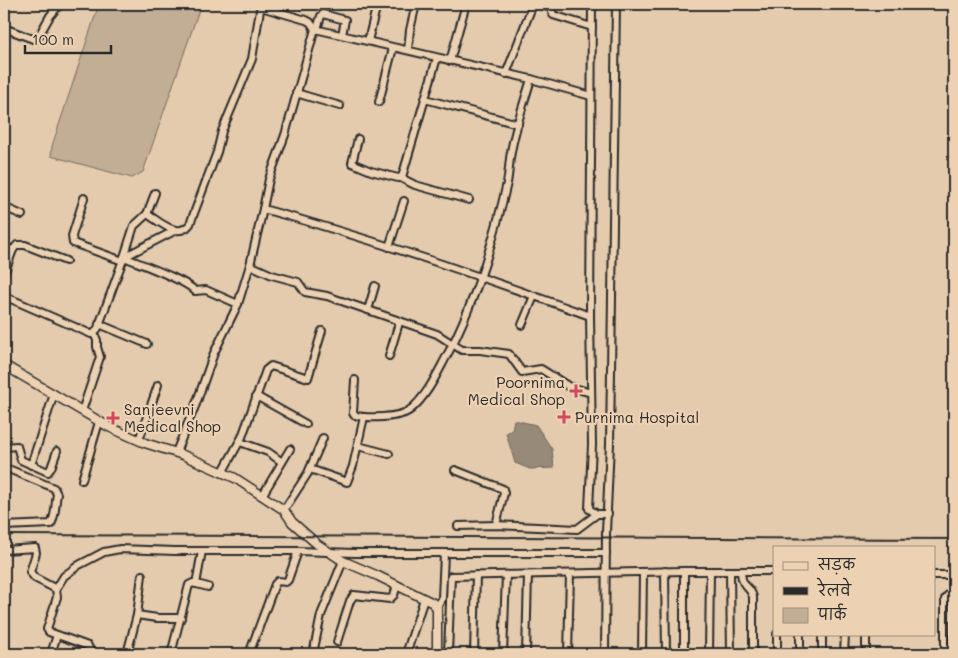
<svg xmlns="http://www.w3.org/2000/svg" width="958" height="658" viewBox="0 0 958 658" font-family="Mali,'Playpen Sans Deva',sans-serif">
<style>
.green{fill:#c2ae95;stroke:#766c60}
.water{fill:#988a78;stroke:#6c6459}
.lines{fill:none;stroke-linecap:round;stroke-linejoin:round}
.minor-casing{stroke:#2b2b2b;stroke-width:10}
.tertiary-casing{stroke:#2b2b2b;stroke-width:11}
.minor{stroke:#ecd2b3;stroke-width:6}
.tertiary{stroke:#ecd2b3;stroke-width:8}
.rail{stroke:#2b2b2b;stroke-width:2}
.poi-dot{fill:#d1495b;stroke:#ecd2b3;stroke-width:2}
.labels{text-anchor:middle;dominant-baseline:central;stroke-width:4.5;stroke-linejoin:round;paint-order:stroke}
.poi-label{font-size:15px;fill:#2b2b2b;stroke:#ecd2b3;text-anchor:start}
</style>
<rect width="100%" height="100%" fill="#e4cbae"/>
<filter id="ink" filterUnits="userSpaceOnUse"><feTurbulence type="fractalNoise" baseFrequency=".02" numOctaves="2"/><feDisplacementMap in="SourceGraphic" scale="10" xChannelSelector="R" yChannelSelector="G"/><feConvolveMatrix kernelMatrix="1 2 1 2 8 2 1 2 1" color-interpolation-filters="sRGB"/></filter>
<g filter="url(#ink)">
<!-- green -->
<polygon class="green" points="99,4 201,4 143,172 132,178 51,156 52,146"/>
<!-- water -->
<polygon class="water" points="514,420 536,425 552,449 554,468 530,469 515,463 506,433 512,430"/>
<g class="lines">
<!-- minor casing -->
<g class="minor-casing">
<g id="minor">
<polyline points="537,4 551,8 553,15 592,27"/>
<polyline points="592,4 590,316 592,445 589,509 597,514 608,514"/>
<polyline points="261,7 306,20 310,22 315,29 531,79 591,96"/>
<polyline points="4,28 33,39 37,39 50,16 60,4"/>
<polyline points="317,29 321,16 323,14 345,20 342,35"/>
<polyline points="368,41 377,4"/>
<polyline points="408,50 410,30 416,4"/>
<polyline points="450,61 466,4"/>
<polyline points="506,74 533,4"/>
<polyline points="296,93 340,106"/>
<polyline points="425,99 518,124"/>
<polyline points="379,102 393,48"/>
<polyline points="358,139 352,163 371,171 398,178 402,177 437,58"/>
<polyline points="401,178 415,185 469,200"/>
<polyline points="84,198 72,236 73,243 123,261"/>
<polyline points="4,207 22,215"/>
<polyline points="263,209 269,179 285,135 315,29"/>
<path d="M 147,214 C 159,221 178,240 190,224 L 217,152 L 222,131 L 252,59 L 261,4"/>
<polyline points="4,247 13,250"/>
<polyline points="389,247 404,201"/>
<path d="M 124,257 C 140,264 186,280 195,291 L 206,290 L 238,304 L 250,265 L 263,209 C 373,239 482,277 590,316"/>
<polyline points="124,257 174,231"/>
<polyline points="250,265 272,275 298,282 305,292 327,296 368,310"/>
<polyline points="4,274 13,250 17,245 25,245 66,261"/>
<polyline points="375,286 368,310 437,334 462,350 480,350 509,354 522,372 541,369 568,386 591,393"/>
<polyline points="4,296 91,334 94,334 98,328 124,257 134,226 147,214 155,193"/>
<polyline points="99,324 147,344"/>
<polyline points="522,325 534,296"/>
<polyline points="389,356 399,323"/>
<path d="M 355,380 L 353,413 L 354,415 C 366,419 400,418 410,410 C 425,398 435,378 444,361 C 474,306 493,244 507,183 C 509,173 509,162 511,152 C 515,128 524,103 531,79"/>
<polyline points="256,396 306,424"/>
<polyline points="82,411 100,357 97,347 97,340 94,334"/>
<polyline points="139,440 158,385"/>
<polyline points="240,442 268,452 282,462"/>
<polyline points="358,446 389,454"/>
<polyline points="4,447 17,446 21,460 48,472 51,468 57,451"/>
<polyline points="176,452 196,404 214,353 238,304"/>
<polyline points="31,465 54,394"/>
<polyline points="310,469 347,482 353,466 364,417"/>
<polyline points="455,470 503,489 504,493 496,525"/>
<polyline points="222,473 242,437 266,370 271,366 308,378 322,331"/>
<polyline points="82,480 99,422"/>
<polyline points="262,496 290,449"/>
<polyline points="284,510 308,473 323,438"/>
<path d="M 4,526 L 51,524 C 56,516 55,503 57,494 L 54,488 L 11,470"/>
<polyline points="458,526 496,525 577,529 597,514"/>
<polyline points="4,550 35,548 36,553 30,572 35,578 56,589 64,576 79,565 104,552 120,549 175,551 298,551 355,553 606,553"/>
<polyline points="665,571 666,654"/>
<polyline points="730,572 731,654"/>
<path d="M 741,572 C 742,589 750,585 753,597 L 753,654"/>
<polyline points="934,575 954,575"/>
<polyline points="196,584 202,551"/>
<polyline points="56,589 57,597 47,629 49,632 88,646 90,650 89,654"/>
<polyline points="437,608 442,598 444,554"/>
<polyline points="137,615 142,575"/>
<polyline points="777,634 777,654"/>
<polyline points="800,634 800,654"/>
<polyline points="337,642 350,601 354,595 390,599 394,595 397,585"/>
<polyline points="51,654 57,635"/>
<polyline points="127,654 137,615 157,618 181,618"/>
<polyline points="171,654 189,585 193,583 208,587"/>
<polyline points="249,654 275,584 278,581 286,582 288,580 298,551"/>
<polyline points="313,654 321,615 343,561"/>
<polyline points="406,654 424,599"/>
<polyline points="448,654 451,576 684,571 774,571"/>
<polyline points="474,654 476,575"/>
<polyline points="503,654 506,575"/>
<polyline points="526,654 528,575"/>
<polyline points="568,654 570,574"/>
<polyline points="605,654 606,532 610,444 616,4"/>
<polyline points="642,654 643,572"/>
<polyline points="684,654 684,571"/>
<polyline points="709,654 710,571"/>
<polyline points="822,654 822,634"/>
<polyline points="844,654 845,634"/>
<polyline points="866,654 866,634"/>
<polyline points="945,654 945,599 948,595 954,594"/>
</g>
</g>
<!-- tertiary casing -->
<g class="tertiary-casing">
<polyline id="tertiary" points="4,365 109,427 145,443 183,455 235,478 284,510 292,522 317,544 343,561 378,576 433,603 437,608 437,654"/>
</g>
<!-- minor -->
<use href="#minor" class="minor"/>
<!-- tertiary -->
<use href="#tertiary" class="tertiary"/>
<!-- rail -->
<polyline class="rail" points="4,535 954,539"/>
</g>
</g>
<!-- markers -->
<g class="poi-dot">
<path d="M573.5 383.5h5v5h5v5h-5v5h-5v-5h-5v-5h5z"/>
<path d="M561.5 409.5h5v5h5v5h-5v5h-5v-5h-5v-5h5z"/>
<path d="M110.5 410.5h5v5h5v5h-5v5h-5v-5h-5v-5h5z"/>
</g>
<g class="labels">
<!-- poi labels -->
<g class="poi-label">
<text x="565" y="382" text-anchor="end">Poornima<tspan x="565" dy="17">Medical Shop</tspan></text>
<text x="124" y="409">Sanjeevni<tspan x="124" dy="17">Medical Shop</tspan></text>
<text x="575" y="417">Purnima Hospital</text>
</g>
</g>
<!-- margin -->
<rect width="958" height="658" fill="none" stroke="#ecd2b3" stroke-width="20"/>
<rect x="10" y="10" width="938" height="638" fill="none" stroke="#2b2b2b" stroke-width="2" filter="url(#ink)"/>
<!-- legend -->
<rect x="773" y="546" width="162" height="90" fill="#ecd2b3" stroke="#9f8f7d"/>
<rect x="783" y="562" width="25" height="8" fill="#ecd2b3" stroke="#9f8f7d"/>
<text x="818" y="570" font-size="15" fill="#2b2b2b">सड़क</text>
<rect x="783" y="587" width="25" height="8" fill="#2b2b2b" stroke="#9f8f7d"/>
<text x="818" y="596" font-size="15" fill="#2b2b2b">रेलवे</text>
<rect x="783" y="608" width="25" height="15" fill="#c2ae95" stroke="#9f8f7d"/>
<text x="818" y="620" font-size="15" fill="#2b2b2b">पार्क</text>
<!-- scale -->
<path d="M25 45v8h86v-8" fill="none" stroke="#2b2b2b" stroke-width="2.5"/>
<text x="32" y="45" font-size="15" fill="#2b2b2b" stroke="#ecd2b3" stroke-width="4" paint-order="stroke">100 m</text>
</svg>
